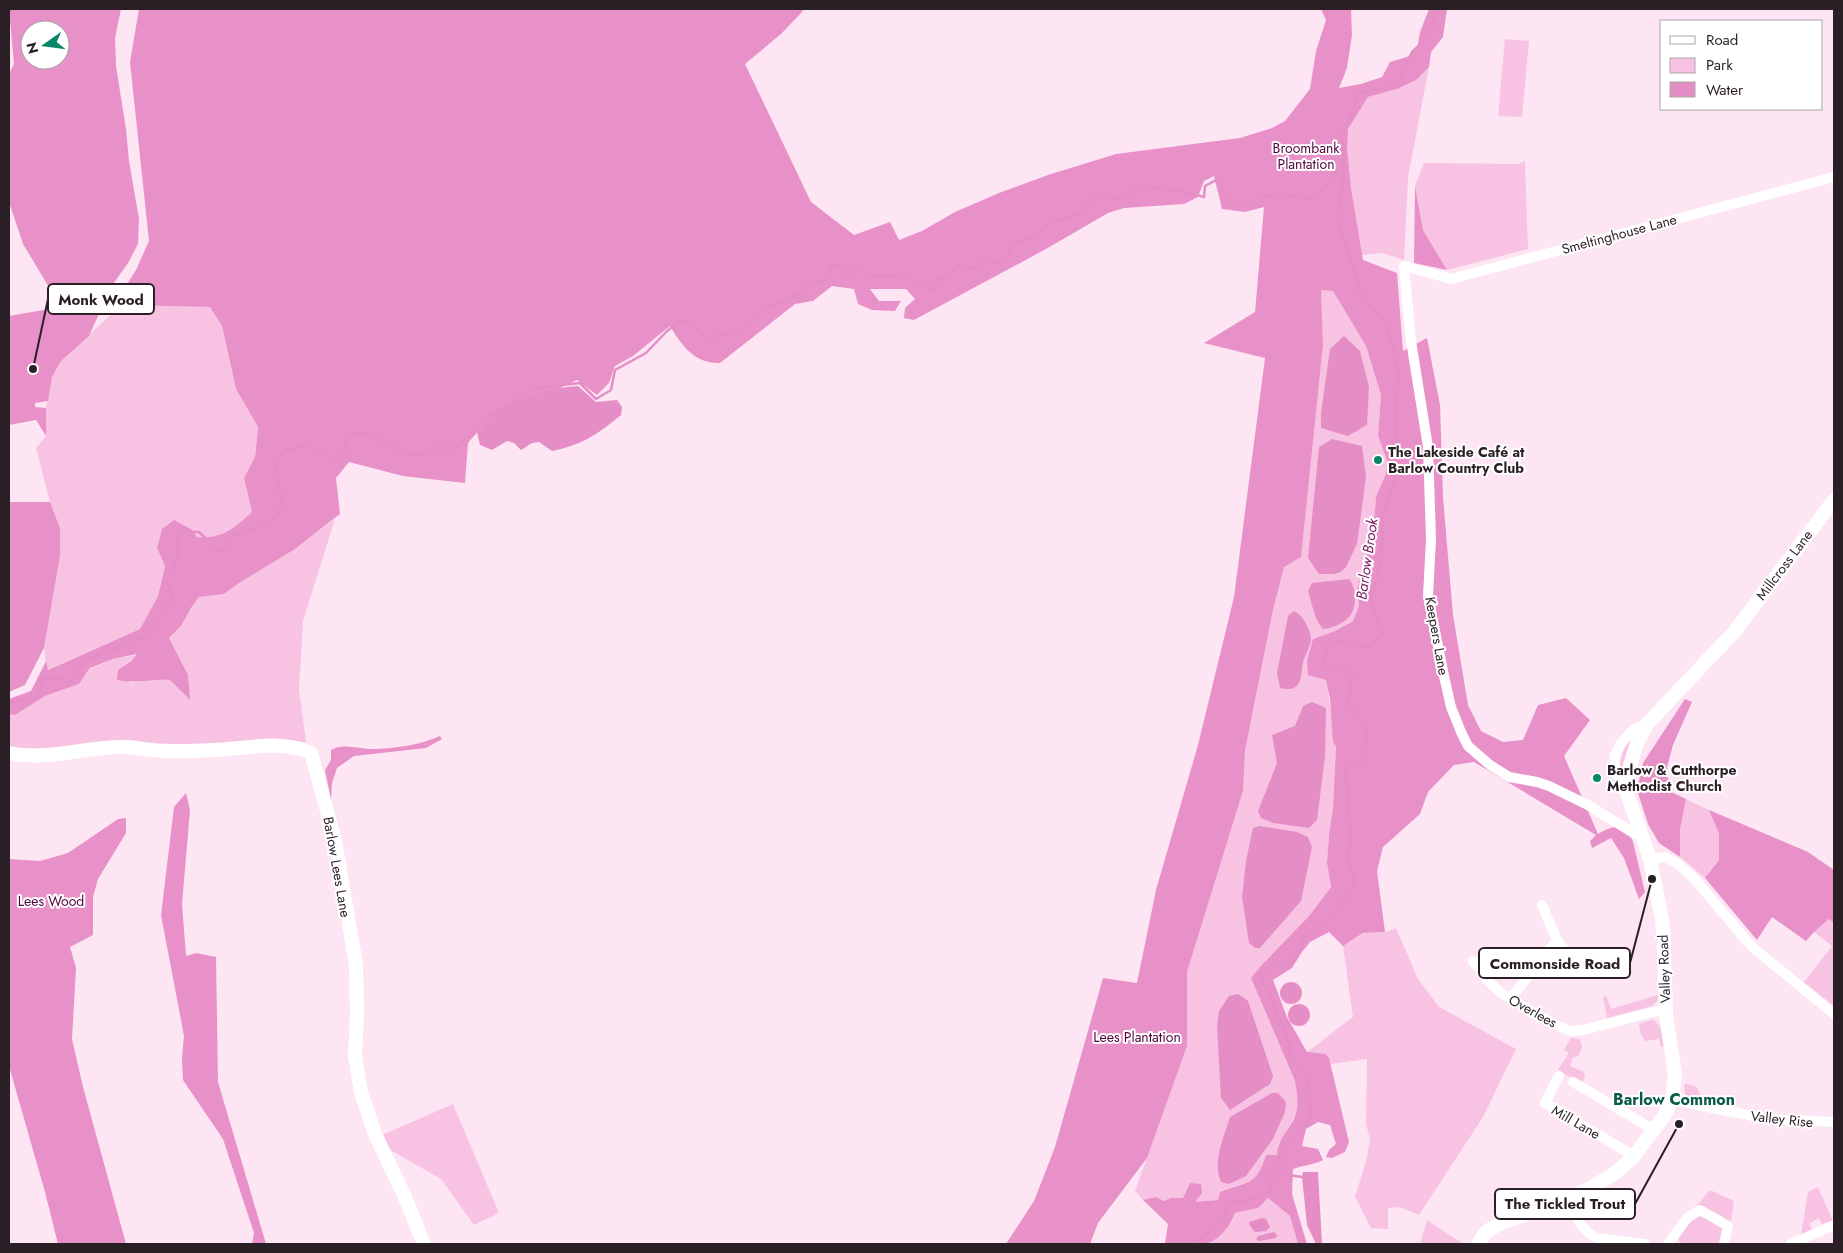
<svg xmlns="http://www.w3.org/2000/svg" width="1843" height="1253" viewBox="0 0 1843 1253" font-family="Jost,sans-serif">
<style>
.green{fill:#f8c3e3}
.forest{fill:#e891c8;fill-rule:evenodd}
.water{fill:#e48ec5}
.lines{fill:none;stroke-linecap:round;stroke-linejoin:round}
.stream{stroke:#e48ec5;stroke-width:2.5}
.street{stroke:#fff;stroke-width:10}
.secondary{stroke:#fff;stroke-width:14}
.poi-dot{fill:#078668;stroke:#fff;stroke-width:2}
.labels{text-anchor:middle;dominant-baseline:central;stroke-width:4;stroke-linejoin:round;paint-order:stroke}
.park-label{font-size:14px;fill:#52043f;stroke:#fff}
.street-label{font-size:14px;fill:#2a1f25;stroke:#fff}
.poi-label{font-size:14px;font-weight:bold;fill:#2a1f25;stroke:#fff;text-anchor:start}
.water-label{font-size:15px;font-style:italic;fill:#7e1a63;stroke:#fff}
.quarter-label{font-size:16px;font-weight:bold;fill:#0a5b46;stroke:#fff}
.leader{fill:none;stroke:#2a1f25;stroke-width:2}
.callout-dot{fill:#2a1f25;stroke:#fff;stroke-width:2}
.callout{fill:#fff;stroke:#2a1f25;stroke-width:2}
.callout-label{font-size:15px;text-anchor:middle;font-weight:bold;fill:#2a1f25}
</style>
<rect width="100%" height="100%" fill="#fde5f3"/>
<!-- green -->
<g class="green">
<polygon points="1505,39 1529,41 1522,117 1498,116"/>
<path d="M 1429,67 L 1408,177 L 1404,260 L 1382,253 L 1362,255 C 1358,230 1340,149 1349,127 C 1354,117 1362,107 1368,97 C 1394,90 1409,87 1429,67 Z"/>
<polygon points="1525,161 1528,249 1447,270 1423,230 1415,186 1424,163 1518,164"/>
<path d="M 1321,289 L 1333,291 L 1366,346 L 1381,395 L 1378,436 L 1389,466 L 1376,497 L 1373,533 L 1357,589 L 1359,606 L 1353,621 L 1335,631 L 1313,639 L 1326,679 L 1336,745 L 1333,809 L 1329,834 L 1327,863 L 1331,887 L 1309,916 L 1251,978 L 1295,1081 L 1298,1097 L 1296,1113 L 1286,1134 L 1278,1144 L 1278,1155 L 1266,1155 C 1256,1187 1247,1181 1221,1191 L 1219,1200 C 1212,1201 1204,1202 1197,1202 C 1185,1202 1177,1195 1164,1201 L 1156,1197 L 1143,1200 L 1135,1191 L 1187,1046 L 1187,972 L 1243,791 L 1245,751 L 1273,610 L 1284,567 L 1323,344 Z"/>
<path d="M 121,305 L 211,307 L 222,326 L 236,389 L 258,427 L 255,457 L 244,478 L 252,512 C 234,528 223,539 197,537 L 191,529 L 157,548 L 165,566 L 158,596 L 140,629 L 47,670 L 44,648 L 60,556 L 60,528 L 50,502 L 36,448 L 46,436 L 46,408 L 52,377 L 61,361 Z"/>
<polygon points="335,519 303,621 299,689 306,742 9,749 9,714 15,715 45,696 79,684 90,669 113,659 137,655 118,670 130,683 153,679 170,680 189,699 188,675 169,639 181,626 191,608 199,597 224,594 239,583 295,549"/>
<path d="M 1635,734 L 1622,778 C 1618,757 1622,750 1635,734 Z"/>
<polygon points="1686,799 1709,810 1719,834 1719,860 1705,878 1680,857 1680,830"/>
<polygon points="1829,919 1834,923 1834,1006 1804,982 1832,946 1814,932"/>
<polygon points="1396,928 1418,979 1439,1007 1516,1049 1483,1117 1419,1215 1400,1207 1388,1208 1388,1229 1371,1228 1355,1197 1367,1158 1370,1139 1366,1124 1367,1059 1330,1064 1329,1058 1307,1052 1353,1017 1343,946 1364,933 1385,932"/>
<polygon points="1658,995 1658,1000 1652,1006 1607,1018 1603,997 1606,996 1611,1009"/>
<polygon points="1651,1020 1654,1020 1660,1027 1665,1046 1661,1047 1659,1039 1645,1041 1640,1032 1639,1024"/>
<polygon points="1571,1038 1580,1039 1582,1047 1579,1055 1573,1058 1570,1066 1584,1072 1585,1077 1581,1084 1558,1070 1569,1053 1564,1050"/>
<path d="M 1684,1084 C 1692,1085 1697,1085 1700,1094 L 1698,1100 L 1685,1096 Z"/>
<polygon points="453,1104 499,1213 474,1225 441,1179 387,1148 382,1135"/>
<polygon points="1818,1187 1833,1221 1822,1224 1819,1218 1809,1224 1812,1230 1801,1235 1808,1192"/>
<path d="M 1710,1190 L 1734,1201 L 1731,1221 L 1728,1222 C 1720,1212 1707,1209 1695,1208 Z"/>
<path d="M 1268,1198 L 1290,1216 L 1298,1244 L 1206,1244 L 1231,1223 L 1235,1213 C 1247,1212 1260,1206 1268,1198 Z"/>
<polygon points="1700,1215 1723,1228 1720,1244 1683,1244 1679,1241 1678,1236 1695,1217"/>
<polygon points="1427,1220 1463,1244 1420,1244"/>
</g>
<!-- forest -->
<g class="forest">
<path d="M 9,9 L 121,9 L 115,38 L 116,66 L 126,129 L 129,161 L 139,219 L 138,244 L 128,263 L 111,287 L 89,336 L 61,361 L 52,377 L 48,401 L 35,403 L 35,407 L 46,408 L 46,436 L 36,420 L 9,425 L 9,316 L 61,307 L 23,244 L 9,202 L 9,74 L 14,64 ZM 30,30 L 60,30 L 60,60 L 30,60 Z"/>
<path d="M 139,9 L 804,9 L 802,12 L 781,34 L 745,64 L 811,202 L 854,235 L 890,222 L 899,240 L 922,231 L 955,212 L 999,193 L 1048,175 L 1116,154 L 1240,138 L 1272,128 L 1285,121 L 1310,89 L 1316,51 L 1326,20 L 1321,9 L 1351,9 L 1352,35 L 1347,68 L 1339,88 L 1361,84 L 1382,77 L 1390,62 L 1407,57 L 1417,49 L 1420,32 L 1429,9 L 1447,9 L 1443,37 L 1431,52 L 1429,67 L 1416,80 L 1397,89 L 1368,97 L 1348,129 L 1347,148 L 1351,188 L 1363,260 L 1397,273 L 1403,351 L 1427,338 L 1440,405 L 1443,497 L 1453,615 L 1468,705 L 1481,731 L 1503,742 L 1523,740 L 1538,705 L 1566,698 L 1590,720 L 1564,756 L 1598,834 L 1605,830 L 1617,826 L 1631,837 L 1633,842 L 1645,892 L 1639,899 L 1624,858 L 1611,838 L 1592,848 L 1590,841 L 1596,835 L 1474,762 L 1454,765 L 1428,792 L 1420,814 L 1383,847 L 1377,871 L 1385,932 L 1363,933 L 1343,946 L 1329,932 L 1310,942 L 1302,952 L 1292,968 L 1273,980 L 1287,1017 L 1307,1052 L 1326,1054 L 1329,1058 L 1349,1142 L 1345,1152 L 1332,1158 L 1326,1157 L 1329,1150 L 1336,1144 L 1330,1125 L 1318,1122 L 1306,1129 L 1302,1146 L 1318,1149 L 1323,1160 C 1313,1165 1304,1165 1293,1169 L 1292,1194 L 1307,1244 L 1298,1244 L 1290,1216 L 1268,1198 L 1258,1208 L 1235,1213 C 1231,1225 1219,1241 1205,1244 C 1195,1247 1176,1244 1165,1244 L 1168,1224 L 1143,1200 L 1156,1197 L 1164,1201 L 1171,1198 L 1183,1198 L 1190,1183 L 1201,1184 L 1202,1193 L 1195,1202 L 1218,1200 L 1220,1192 C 1247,1181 1256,1187 1266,1155 L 1277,1155 C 1278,1137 1289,1132 1295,1116 C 1299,1105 1297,1093 1295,1081 L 1251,978 L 1260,967 L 1309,916 L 1331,887 L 1327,863 L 1329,834 L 1333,809 L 1336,746 L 1333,742 L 1330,699 L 1326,680 L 1308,675 L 1307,661 L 1313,639 L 1335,631 L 1353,621 L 1359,606 L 1357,589 L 1373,533 L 1376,497 L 1389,466 L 1378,436 L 1381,395 L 1366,346 L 1333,291 L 1321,290 L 1323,344 L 1301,557 L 1284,567 L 1273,610 L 1245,751 L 1243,791 L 1187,972 L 1187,1046 L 1147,1158 L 1098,1223 L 1090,1244 L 1006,1244 L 1034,1201 L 1055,1147 L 1103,978 L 1137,983 L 1156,890 L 1198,745 L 1234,597 L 1265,358 L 1204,343 L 1255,312 L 1264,207 L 1245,212 L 1222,209 L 1214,176 L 1204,181 L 1198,197 L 1184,204 L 1124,208 L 1108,213 L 1046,249 L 914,320 L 904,318 L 905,308 L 915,299 L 906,289 L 870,289 L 879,301 L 901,301 L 895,311 L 872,310 L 858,304 L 854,289 L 832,286 L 813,301 L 795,304 L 720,363 C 695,364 682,346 670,326 L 633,356 L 615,366 L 609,383 L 597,395 L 577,380 L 486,422 L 468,443 L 465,483 L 403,476 L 349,462 L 336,478 L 340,514 L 295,549 L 239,583 L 224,594 L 199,597 L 191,608 L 181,626 L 169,638 L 188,675 L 190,700 L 170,680 C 152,679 135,684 117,680 L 118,670 L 131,661 L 137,654 L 113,659 L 90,668 L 79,684 L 45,696 L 15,715 L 9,714 L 9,699 L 31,691 L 46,661 L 48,670 L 140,629 L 158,596 L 165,566 L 157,548 L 162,529 L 174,520 L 191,529 L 197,537 C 223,539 234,528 252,512 L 244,478 L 255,457 L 258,427 L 236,389 L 222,326 L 210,307 L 121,305 L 122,292 L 136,270 L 149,241 L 130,62 Z"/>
<polygon points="1415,186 1423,230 1447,270 1414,263"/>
<polygon points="9,502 50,502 60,528 60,556 44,648 25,685 9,692"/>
<polygon points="1685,699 1692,702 1673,745 1667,767 1669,791 1686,799 1680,830 1680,857 1659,843 1648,824 1637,790 1643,763"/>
<path d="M 440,736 L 442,739 L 426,748 L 354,756 L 337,768 L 332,783 L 331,800 L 325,770 L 331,760 L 331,750 C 343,742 362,750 376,749 C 398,748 420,745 440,736 Z"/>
<polygon points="186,793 190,810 182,904 186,956 196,953 216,957 218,1082 266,1244 252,1244 254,1233 223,1139 183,1080 182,1059 184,1036 161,915 174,807"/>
<polygon points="1709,810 1808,852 1834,870 1834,923 1829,919 1814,932 1806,941 1772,917 1757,940 1705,878 1719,860 1719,834"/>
<polygon points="126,818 126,833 98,879 93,897 93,935 70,947 76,968 72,1039 83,1087 126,1244 58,1244 45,1192 9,1066 9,859 40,861 68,853 118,819"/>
</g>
<!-- water -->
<g class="water">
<polygon points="1344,336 1360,351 1369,387 1367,425 1348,436 1321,428 1321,413 1330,349"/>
<path d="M 578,386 L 596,402 L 617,400 L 622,407 L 621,415 C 600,433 580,446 552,451 L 539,442 L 532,443 L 521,450 L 514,443 L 507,441 L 492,450 L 480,445 L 477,432 L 486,422 L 504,406 L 557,388 Z"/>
<polygon points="1332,439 1362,446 1366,477 1357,544 1346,567 1341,572 1334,574 1319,574 1308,558 1319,447"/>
<path d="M 1349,579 C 1357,588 1357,608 1349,617 C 1343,624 1332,628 1323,629 C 1314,619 1312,603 1308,591 L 1312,583 Z"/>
<path d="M 1294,611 C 1303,615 1311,630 1311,640 C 1310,648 1305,655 1303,662 C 1300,678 1303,693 1280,688 L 1277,673 L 1288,616 Z"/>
<polygon points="1312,702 1326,708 1325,757 1317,820 1309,828 1273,823 1261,818 1258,811 1277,763 1272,735 1295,726 1303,706"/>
<polygon points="1260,826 1297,832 1308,837 1312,847 1301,901 1260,948 1255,948 1249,943 1242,897 1246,861 1253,828"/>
<circle cx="1291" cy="993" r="11"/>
<polygon points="1238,994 1248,1001 1273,1076 1270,1084 1230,1110 1221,1098 1217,1027 1219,1011 1229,996"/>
<circle cx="1299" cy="1015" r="11"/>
<path d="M 1272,1093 L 1278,1093 L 1286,1102 L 1285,1112 L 1273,1139 L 1246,1176 L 1229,1184 L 1221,1182 C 1212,1162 1224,1137 1230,1117 Z"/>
<polygon points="1303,1172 1318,1172 1322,1244 1316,1244 1307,1225 1302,1177"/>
<polygon points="1262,1218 1266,1219 1270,1227 1266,1231 1255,1232 1250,1226 1249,1222"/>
<polygon points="1274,1232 1277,1235 1276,1238 1259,1241 1256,1239 1258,1236"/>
</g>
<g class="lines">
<!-- stream -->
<g class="stream">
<path d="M 9,703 L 39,697 L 42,680 L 48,678 L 72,681 C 75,676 78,670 82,665 C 98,648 130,650 148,633 C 159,623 166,608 173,595 L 166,582 L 178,555 L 178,532 L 199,532 L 220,553 C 225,547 231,536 238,533 C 251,527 278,526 280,508 C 283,491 276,478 276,461 L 286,450 L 305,446 L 338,462 L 343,456 L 347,435 L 366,433 L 416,457 L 435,448 L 456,448 L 483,420 L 536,388 L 580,383 L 596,399 L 611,390 L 615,370 L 646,353 L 667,331 L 681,320 L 696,327 L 708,341 L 719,334 L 729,336 L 750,325 L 762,310 L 801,293 L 810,283 L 829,279 L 832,265 L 842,265 L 848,277 L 857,267 L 871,276 L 909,277 L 932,291 L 939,277 L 948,280 L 957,265 C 972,273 976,268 987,257 L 998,264 L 1009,257 L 1012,243 L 1037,236 L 1051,222 L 1078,215 L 1095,198 L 1105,194 L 1117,200 L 1145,186 L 1186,192 L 1204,197 L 1205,186 L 1216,180 L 1231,202 C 1250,204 1248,201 1265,196 C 1278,193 1296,195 1308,199 L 1324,188 L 1345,159"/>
<polyline points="1277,1160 1288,1175 1302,1177"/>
<polyline points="1193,1244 1218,1225 1227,1208 1232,1203 1243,1201 1269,1192 1272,1189 1272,1167 1310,1117 1312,1105 1306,1094 1308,1080 1290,1054 1288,1039 1261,974 1295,960 1306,933 1330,920 1355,886 1348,858 1351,840 1345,763 1365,763 1366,730 1348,703 1353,677 1347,666 1323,667 1328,643 1342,641 1368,648 1384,633 1370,603 1381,560 1383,517 1397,476 1396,421 1398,369 1387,325 1361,295 1338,219 1345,159 1341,140 1359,92 1389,88 1401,77 1412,52 1428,37 1434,23 1435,9"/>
</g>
<!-- street -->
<g class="street">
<polyline points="1627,793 1614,769 1615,755 1621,743 1634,729 1647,724"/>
<polyline points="1641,832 1635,834 1588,805 1549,786 1537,782 1509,777 1490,765 1468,746 1461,732 1451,707 1444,676 1428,596 1431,539 1428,447 1411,341 1404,266 1451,279 1834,177"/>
<polyline points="1650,859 1665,857 1678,864 1693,877 1751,946 1834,1014"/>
<polyline points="1557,940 1568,955"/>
<polyline points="1473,961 1488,981 1501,993 1552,1023 1570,1031 1583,1030 1665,1009"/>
<polyline points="1510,999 1557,940 1542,905"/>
<polyline points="1559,1076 1545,1103 1634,1156"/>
<polyline points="1573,1082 1654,1130"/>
<polyline points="1672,1100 1768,1119 1834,1122"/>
<path d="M 1567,1199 C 1575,1214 1581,1231 1597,1238 L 1645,1244"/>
<polyline points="1668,1244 1687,1218 1700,1210 1728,1226 1724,1244"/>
<polyline points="1791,1244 1834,1225"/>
</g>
<!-- secondary -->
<g class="secondary">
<path d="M 9,753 C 45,761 82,748 118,747 C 130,746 141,749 152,750 C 172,752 194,751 213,750 C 244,749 283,739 311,753 L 335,840 L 356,965 L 357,1014 L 355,1056 L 361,1092 L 375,1134 L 404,1195 L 424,1244"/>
<polyline points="1478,1244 1486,1232 1497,1225 1567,1199 1591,1188 1618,1171 1634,1156 1664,1116 1672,1100 1675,1074 1666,1015 1664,944 1662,919 1650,859 1627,793 1630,765 1637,743 1647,724 1735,631 1834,500"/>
</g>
</g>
<!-- markers -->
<g class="poi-dot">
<circle cx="1378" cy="460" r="5"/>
<circle cx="1597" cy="778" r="5"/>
</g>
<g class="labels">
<!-- park labels -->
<g class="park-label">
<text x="1306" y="148">Broombank<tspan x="1306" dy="16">Plantation</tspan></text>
<text x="51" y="901">Lees Wood</text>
<text x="1137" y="1037">Lees Plantation</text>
</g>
<!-- street labels -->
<g class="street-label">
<text transform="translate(1619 234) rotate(-15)">Smeltinghouse Lane</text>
<text transform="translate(1784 565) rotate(-53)">Millcross Lane</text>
<text transform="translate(1437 636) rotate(80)">Keepers Lane</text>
<text transform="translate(337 867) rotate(80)">Barlow Lees Lane</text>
<text transform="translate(1664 969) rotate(-92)">Valley Road</text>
<text transform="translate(1533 1011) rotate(29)">Overlees</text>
<text transform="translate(1782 1119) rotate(6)">Valley Rise</text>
<text transform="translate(1576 1122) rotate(30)">Mill Lane</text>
</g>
<!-- poi labels -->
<g class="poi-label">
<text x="1388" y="452">The Lakeside Café at<tspan x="1388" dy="16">Barlow Country Club</tspan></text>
<text x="1607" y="770">Barlow &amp; Cutthorpe<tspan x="1607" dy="16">Methodist Church</tspan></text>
</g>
<!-- water labels -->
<g class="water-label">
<text transform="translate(1367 559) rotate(-82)">Barlow Brook</text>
</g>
<!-- quarter labels -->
<g class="quarter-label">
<text x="1674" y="1099">Barlow Common</text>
</g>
</g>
<!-- callouts -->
<path class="leader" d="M33 369L48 299M1652 879L1630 963M1679 1124L1635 1204"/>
<g class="callout-dot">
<circle cx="33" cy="369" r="5"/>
<circle cx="1652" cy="879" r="5"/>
<circle cx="1679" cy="1124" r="5"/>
</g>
<g class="callout">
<rect x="48" y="284" width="106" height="30" rx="5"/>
<rect x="1479" y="948" width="151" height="30" rx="5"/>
<rect x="1495" y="1189" width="140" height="30" rx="5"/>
</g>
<g class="callout-label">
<text x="101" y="305">Monk Wood</text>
<text x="1555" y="969">Commonside Road</text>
<text x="1565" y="1209">The Tickled Trout</text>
</g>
<!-- border -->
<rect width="1843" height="1253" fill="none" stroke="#2a1f25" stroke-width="20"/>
<!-- legend -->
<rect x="1660" y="20" width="162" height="90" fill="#ffffff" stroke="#aaa5a8"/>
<rect x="1670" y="36" width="25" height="8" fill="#ffffff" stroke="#aaa5a8"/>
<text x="1706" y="45" font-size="15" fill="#2a1f25">Road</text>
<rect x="1670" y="58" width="25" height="15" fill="#f8c3e3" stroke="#aaa5a8"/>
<text x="1706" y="70" font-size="15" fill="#2a1f25">Park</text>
<rect x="1670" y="82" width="25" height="15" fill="#e48ec5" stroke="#aaa5a8"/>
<text x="1706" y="95" font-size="15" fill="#2a1f25">Water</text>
<!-- north arrow -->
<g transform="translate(45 45) rotate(256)"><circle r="24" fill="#ffffff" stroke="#aaa5a8"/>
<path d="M0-4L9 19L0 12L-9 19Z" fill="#078668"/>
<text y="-8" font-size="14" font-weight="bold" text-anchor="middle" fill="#2a1f25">N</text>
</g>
</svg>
